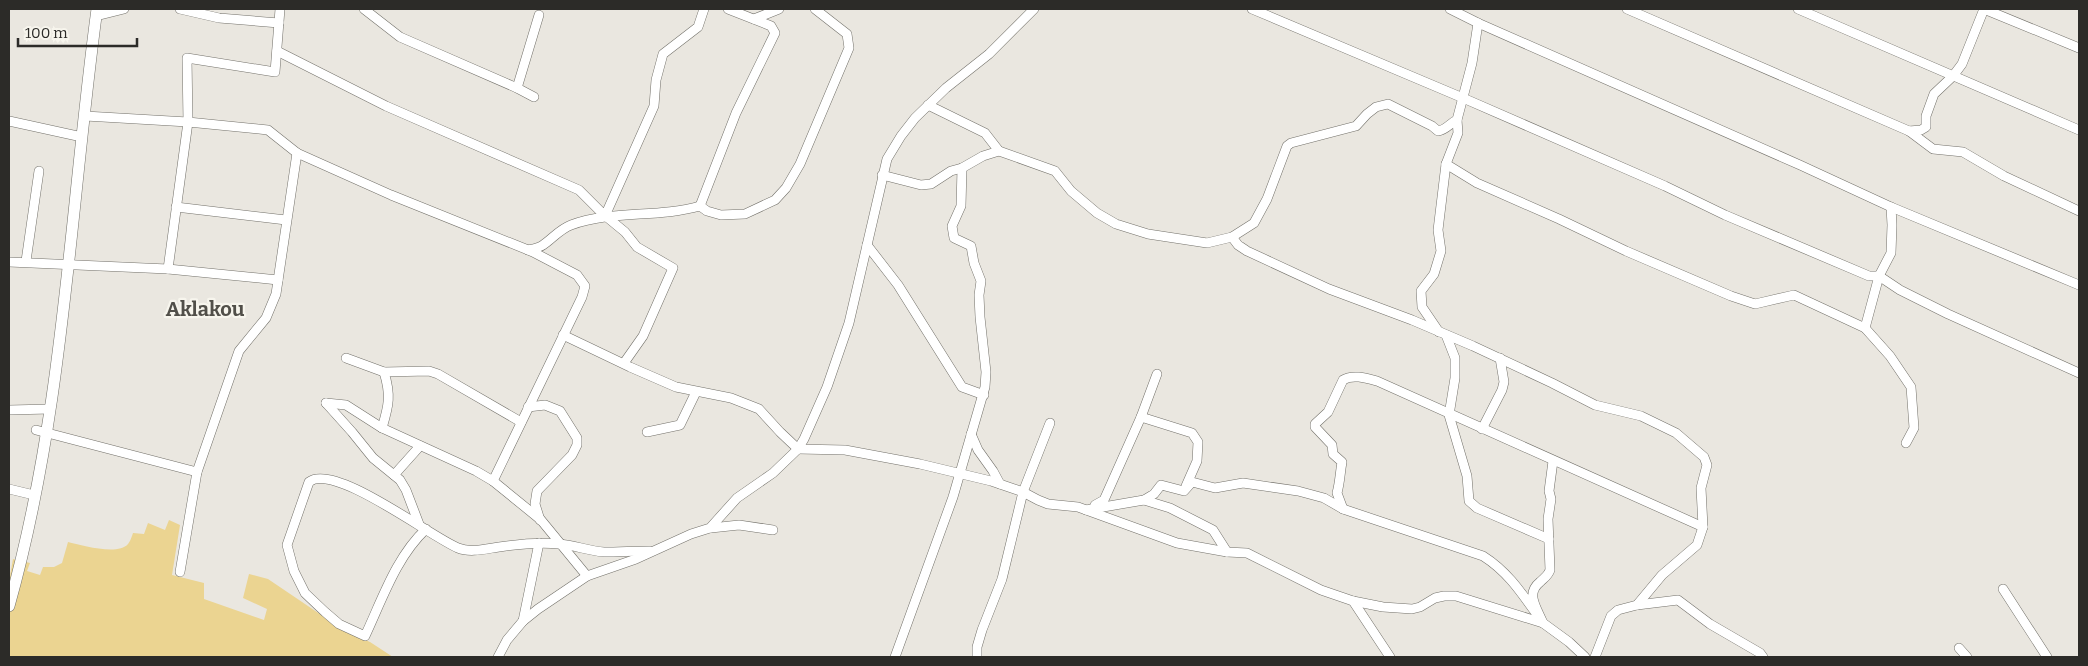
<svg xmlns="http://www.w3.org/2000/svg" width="2088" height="666" viewBox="0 0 2088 666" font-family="Bitter,serif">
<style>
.green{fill:#ebd491}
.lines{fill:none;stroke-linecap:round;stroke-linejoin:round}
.minor-casing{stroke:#73716a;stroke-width:10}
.tertiary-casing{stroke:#73716a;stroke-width:12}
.minor{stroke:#fff;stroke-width:9}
.tertiary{stroke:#fff;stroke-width:11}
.labels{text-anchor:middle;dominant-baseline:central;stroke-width:4.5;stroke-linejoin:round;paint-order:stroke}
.quarter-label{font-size:20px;font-weight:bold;fill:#514f49;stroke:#f7f5ed}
</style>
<rect width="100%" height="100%" fill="#eae7e0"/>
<!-- green -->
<path class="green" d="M 169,520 L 180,525 L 172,575 L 204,583 L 204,599 L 264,620 L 267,609 L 243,598 L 249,574 L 268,579 L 342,629 L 370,642 L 393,657 L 9,657 L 9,581 L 13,559 L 30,563 L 27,571 L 40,575 L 43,567 L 54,567 L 62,563 L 68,542 C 81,545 118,556 128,544 C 130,542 132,536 133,533 L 144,534 L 148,523 L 165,530 Z"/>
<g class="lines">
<!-- minor casing -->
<g class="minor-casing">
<g id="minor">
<polyline points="180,9 219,18 279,23"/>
<polyline points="364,9 400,37 517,88 534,97"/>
<polyline points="1252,9 1463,98 1665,186 1725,215 1869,276 1879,276 1900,290 1948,314 2079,373"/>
<polyline points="1450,9 1478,23 1800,165 1891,207 2079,285"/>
<polyline points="1627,9 1909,131 1933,149 1963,152 2004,176 2079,211"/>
<polyline points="1798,9 2079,130"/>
<polyline points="96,16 124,9"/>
<polyline points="754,19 779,9"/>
<polyline points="1478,23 1472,63 1457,120 1458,133 1446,164 1477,183 1559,219 1626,251 1731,296 1755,304 1794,295 1865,328"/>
<polyline points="277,51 386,106 579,190 605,216 654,106 656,80 663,54 698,27 704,9"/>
<polyline points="517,88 539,15"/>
<polyline points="928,105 985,133 999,151"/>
<polyline points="85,116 188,122 268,130 297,153 391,195 533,252 577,275 585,286 582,297 493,481"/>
<polyline points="9,121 82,137"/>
<polyline points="1909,131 1921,130 1926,127 1926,116 1934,94 1953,76 1962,64 1984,9 2079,48"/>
<path d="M 882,175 L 921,185 L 931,184 L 951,171 L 962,168 L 983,156 L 999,151 L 1055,171 L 1071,191 L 1097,213 L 1116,224 L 1148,234 L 1207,243 L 1232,237 L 1254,223 L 1267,199 L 1287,146 L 1291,143 L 1356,126 L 1367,114 L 1376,107 L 1388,104 L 1432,126 L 1438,131 C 1446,130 1450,123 1457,120"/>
<polyline points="700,206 736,113 775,33 771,26 728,9"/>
<polyline points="176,207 286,220"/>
<polyline points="1891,207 1892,225 1891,253 1879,276 1865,328 1890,356 1911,387 1914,428 1906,443"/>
<polyline points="608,218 625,232 637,247 673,268 643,336 624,363"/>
<polyline points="1232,237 1238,245 1247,251 1329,289 1412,320 1473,346 1552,383 1595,405 1641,416 1676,433 1704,457 1707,465 1701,488 1703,527 1697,545 1662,575 1637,605 1618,610 1611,616 1595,657"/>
<polyline points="867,245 898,285 962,387 984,395"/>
<path d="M 528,250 C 533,249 539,248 543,245 C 552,239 560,229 571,225 C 612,210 658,218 700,206 L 707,211 L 721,215 L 745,214 L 775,200 L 786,188 L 800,164 L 849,48 L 847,34 L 815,9"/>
<polyline points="26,261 39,171"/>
<polyline points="9,262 168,269 278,280"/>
<polyline points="168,269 188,122 187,58 275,72 280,9"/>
<polyline points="1439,332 1422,307 1421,291 1434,274 1441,251 1438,230 1446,164"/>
<polyline points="563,335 630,367 676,387 731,398 759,409 780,432 798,449 845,450 920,464 991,481 1023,492 1038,500 1048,504 1078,507 1177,543 1227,552 1247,553 1321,590 1353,601 1383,607 1412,609 1420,607 1435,598 1444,596 1456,596 1543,623 1569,642 1585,657"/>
<polyline points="1446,335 1455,358 1455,378 1449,415 1467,476 1469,501 1477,508 1549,539"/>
<polyline points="346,358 384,372 429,371 438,374 521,422"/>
<polyline points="326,403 352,432 373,458 400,480 406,490 419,524"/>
<path d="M 326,403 L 346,405 L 382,428 C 389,405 391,395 384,372"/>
<polyline points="528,407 545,405 560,411 577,438 577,445 572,455 537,491 535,504 540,520"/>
<polyline points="9,410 50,409"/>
<polyline points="1141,417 1192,433 1198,442 1197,461 1186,486"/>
<polyline points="382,428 476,471 493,481 541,520 587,576"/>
<polyline points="1482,429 1502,390 1504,382 1500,358"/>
<polyline points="36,430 197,472"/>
<polyline points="647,432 680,425 696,392"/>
<polyline points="971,434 978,450 993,471 1000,484"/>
<polyline points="394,475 420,446"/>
<polyline points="9,489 34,495"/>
<polyline points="1144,500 1170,508 1213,530 1227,552"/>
<polyline points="1095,505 1104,500 1141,417 1157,374"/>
<path d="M 1343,509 L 1337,493 C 1340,482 1340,473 1342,462 L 1333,454 L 1332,445 L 1315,427 L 1315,424 L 1328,412 L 1343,380 C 1352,374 1366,378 1377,381 L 1703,527"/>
<path d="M 1086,510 L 1144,500 L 1154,494 L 1161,485 L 1184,491 L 1192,482 L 1215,488 L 1243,483 L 1298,491 L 1324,498 L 1343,509 L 1483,556 C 1510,573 1524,597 1543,623 C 1537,608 1525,594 1540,582 C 1544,578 1548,576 1550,570 L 1548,519 L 1551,499 L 1549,491 L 1553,461"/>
<polyline points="711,528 739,525 773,530"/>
<path d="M 426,529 C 396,557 382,600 365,636 L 339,624 L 325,612 L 305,593 L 294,571 L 287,545 L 309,482 C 334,462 431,537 458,548 C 470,553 485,549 499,547 C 519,544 539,542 559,544 C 574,545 589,551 604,552 C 619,552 635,551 650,551"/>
<polyline points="180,572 197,472 239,351 266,318 276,294 297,153"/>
<polyline points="2003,589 2047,657"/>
<polyline points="1353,601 1390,657"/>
<polyline points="1637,605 1678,600 1710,624 1760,653 1763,657"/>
<polyline points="523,621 539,543"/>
<polyline points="1959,648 1967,657"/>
<polyline points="977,656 977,647 982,630 1002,579 1023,492 1050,423"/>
<polyline points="498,657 507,640 523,621 538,609 587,576 636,559 691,534 710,528 737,498 773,473 798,449 804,439 827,387 849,323 887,159 901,136 915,118 946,88 989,54 1034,9"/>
<polyline points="895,657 953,497 985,387 986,372 980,317 979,295 981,281 974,263 971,246 954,238 952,226 961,206 962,168"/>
</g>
</g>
<!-- tertiary casing -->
<g class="tertiary-casing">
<path id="tertiary" d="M 9,606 C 64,411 70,208 97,9"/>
</g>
<!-- minor -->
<use href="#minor" class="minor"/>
<!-- tertiary -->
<use href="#tertiary" class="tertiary"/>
</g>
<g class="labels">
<!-- quarter labels -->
<g class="quarter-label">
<text x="205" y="309">Aklakou</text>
</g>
</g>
<!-- border -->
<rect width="2088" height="666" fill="none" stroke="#2c2b28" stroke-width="20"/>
<!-- scale -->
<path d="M18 38v8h119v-8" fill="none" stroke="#2c2b28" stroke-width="2.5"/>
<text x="25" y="38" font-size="15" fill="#2c2b28" stroke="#f7f5ed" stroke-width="4" paint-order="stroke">100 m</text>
</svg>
